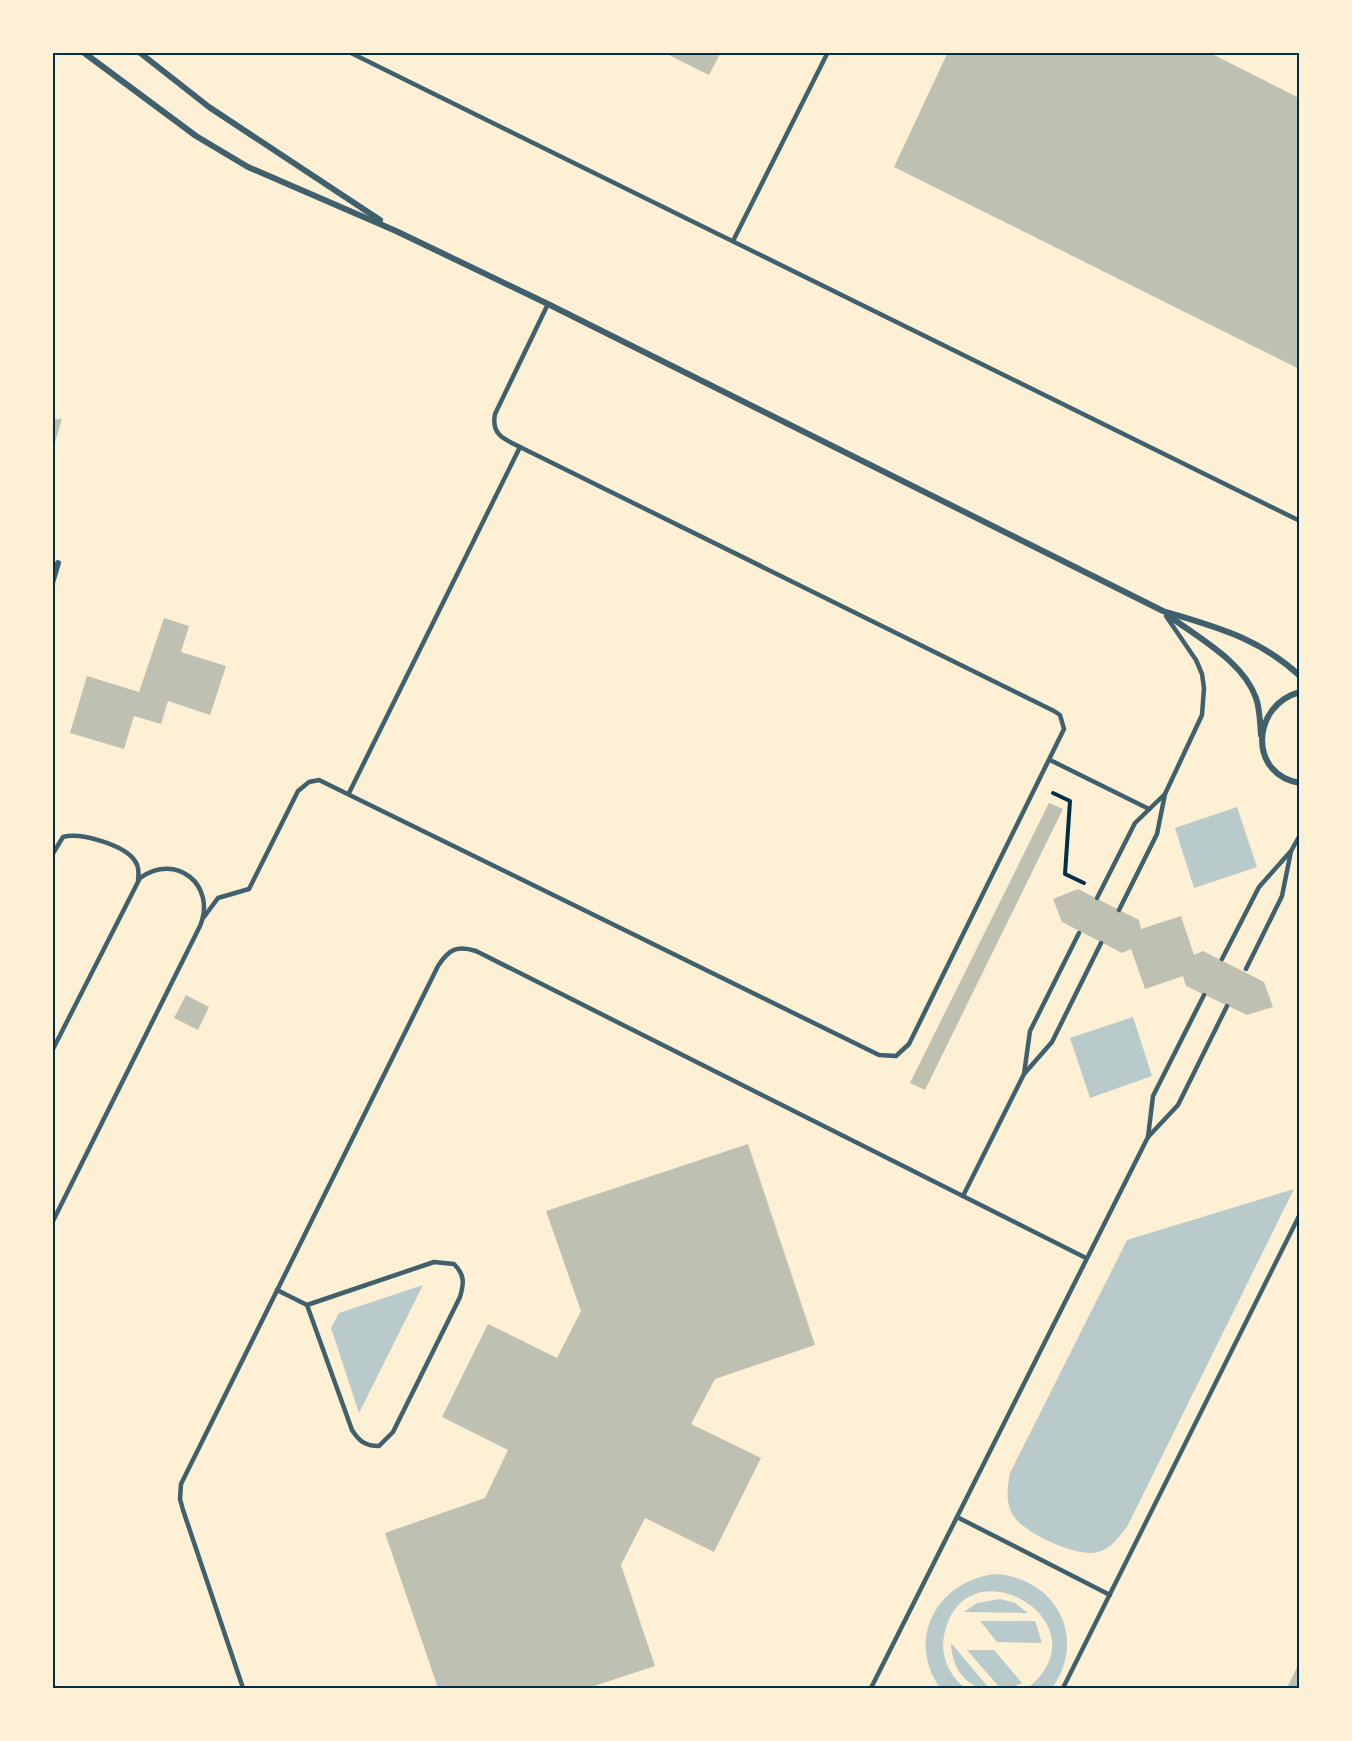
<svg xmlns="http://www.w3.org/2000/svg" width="1352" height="1741" viewBox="0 0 1352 1741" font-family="Arial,sans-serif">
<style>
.green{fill:#b9caca}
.building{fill:#bec0b2}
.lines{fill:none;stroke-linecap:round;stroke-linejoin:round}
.path{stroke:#003049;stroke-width:4}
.service{stroke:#3f606c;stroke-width:4.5}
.minor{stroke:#3f606c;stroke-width:6}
.neatline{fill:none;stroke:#003049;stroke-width:2}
</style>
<rect width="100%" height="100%" fill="#fdf0d5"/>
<!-- green -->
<g class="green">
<polygon points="1237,807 1257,867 1194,888 1175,828"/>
<polygon points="1133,1017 1152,1076 1090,1098 1070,1038"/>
<path d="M 1294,1189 L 1128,1525 C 1120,1536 1112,1548 1098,1552 C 1078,1558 1027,1534 1015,1518 C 1005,1506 1007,1488 1010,1473 L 1127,1240 Z"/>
<polygon points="423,1285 359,1413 331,1328 339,1313"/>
<path d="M 996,1574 C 1056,1578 1088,1638 1052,1688 L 1028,1688 C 1109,1622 963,1538 944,1636 C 940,1657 950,1676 965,1688 L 940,1688 C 905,1639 938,1580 996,1574 Z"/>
<polygon points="1000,1599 1015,1603 1028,1613 964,1612 977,1603"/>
<polygon points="980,1621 1035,1621 1042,1643 997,1642"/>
<path d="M 951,1643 L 989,1688 C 964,1689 951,1664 951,1643 Z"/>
<polygon points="967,1650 994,1650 1022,1683 1011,1688 1000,1688"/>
</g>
<!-- building -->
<g class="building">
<polygon points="663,52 721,52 709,75"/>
<polygon points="948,52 1208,52 1299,98 1299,369 894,167"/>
<polygon points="52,419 62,419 53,449 52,449"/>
<polygon points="164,618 189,626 181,652 226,666 210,715 168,701 161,724 134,716 124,749 70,733 87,676 139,692"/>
<polygon points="1049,803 1063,809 925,1090 910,1083"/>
<polygon points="1078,889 1139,920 1141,929 1181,916 1194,955 1203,951 1264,982 1273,1007 1247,1015 1186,986 1183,976 1145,989 1131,949 1122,953 1062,922 1053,899"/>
<polygon points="186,995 209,1007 198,1030 174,1018"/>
<polygon points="748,1144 815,1345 715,1379 691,1424 761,1458 714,1552 645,1518 621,1565 655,1666 588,1688 438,1688 385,1533 485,1498 508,1450 442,1417 488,1324 557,1358 581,1311 546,1211"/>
<polygon points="1299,1663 1299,1688 1287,1688"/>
</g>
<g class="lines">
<!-- path -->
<polyline class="path" points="1053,793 1070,801 1065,874 1084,883"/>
<!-- service -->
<g class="service">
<polyline points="349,52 1300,521"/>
<polyline points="733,241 828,52"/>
<path d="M 520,447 C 503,439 491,434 495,414 L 548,304"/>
<polyline points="1050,760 1149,809"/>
<path d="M 52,855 L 63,837 C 80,832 125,845 135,861 C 139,866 139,873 138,880"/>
<polyline points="1097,898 1135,823 1165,794"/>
<polyline points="1119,910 1157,834 1165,794 1202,715 1204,688 1202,674 1196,660 1166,616"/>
<polyline points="204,917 218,898 249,889 298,791 309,782 319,780 879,1055 896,1056 909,1044 1064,729 1060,715 1054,711 520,447 349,793"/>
<polyline points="1222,959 1259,887 1291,851"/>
<polyline points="1246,969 1282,896 1291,851 1300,835"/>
<path d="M 52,1051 L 140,878 C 176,852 217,885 200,926 L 52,1223"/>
<polyline points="1024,1074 1052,1042 1101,943"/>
<polyline points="1148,1137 1178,1105 1227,1006"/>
<polyline points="963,1196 1024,1074 1030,1031 1079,933"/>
<path d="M 277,1290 L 307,1305 L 434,1262 L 454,1264 C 465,1275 464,1283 460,1297 L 393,1432 L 379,1446 C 365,1446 359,1441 352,1430 L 307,1305"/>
<polyline points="957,1517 1110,1595"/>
<path d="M 243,1688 L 183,1510 L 180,1499 L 181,1484 L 438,966 C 449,949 457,945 476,951 L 1086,1258"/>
<polyline points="871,1688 1148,1137 1153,1096 1204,995"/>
<polyline points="1063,1688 1300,1214"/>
</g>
<!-- minor -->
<g class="minor">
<path d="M 83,52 L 196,136 L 248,167 L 396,231 L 548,304 L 1163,611 C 1215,627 1258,637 1300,676"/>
<polyline points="139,52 209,107 380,220"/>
<polyline points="52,583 58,563"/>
<path d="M 1168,615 C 1198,638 1243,661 1256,698 C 1260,709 1260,723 1261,735"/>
<path d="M 1300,692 C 1251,705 1248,775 1300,783"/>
</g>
</g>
<!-- border -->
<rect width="1352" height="1741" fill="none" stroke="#fdf0d5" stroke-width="108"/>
<rect x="54" y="54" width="1244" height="1633" class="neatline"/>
</svg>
